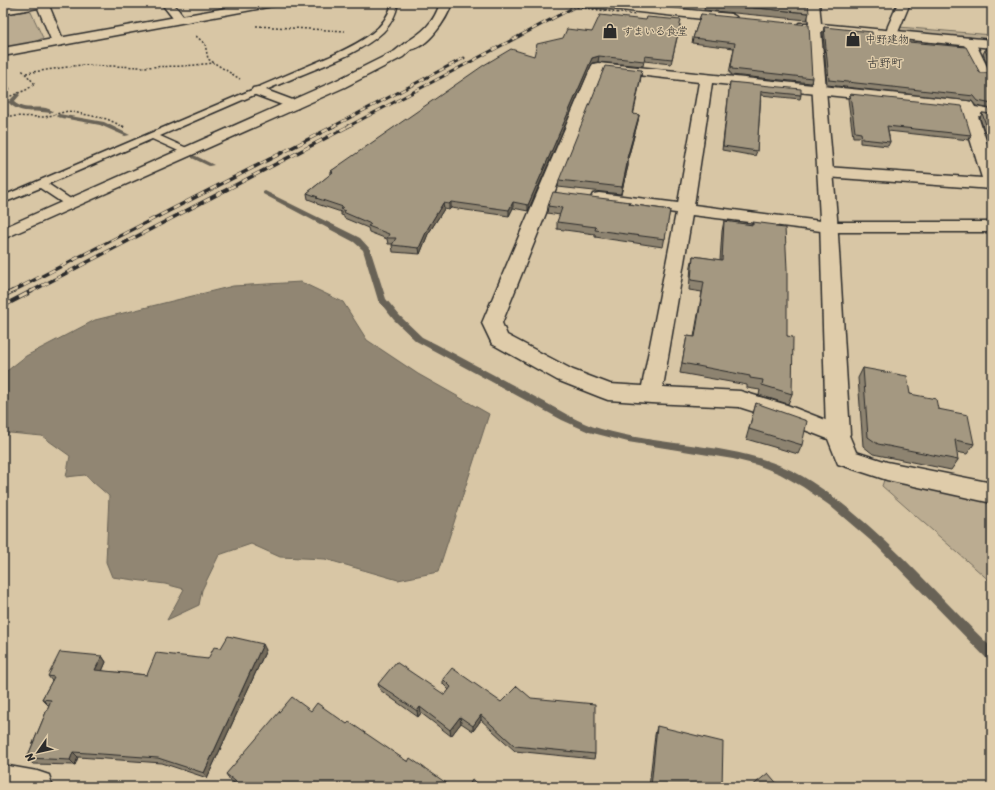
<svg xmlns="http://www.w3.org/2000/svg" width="995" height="790" viewBox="0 0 995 790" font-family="Sriracha,'Klee One',sans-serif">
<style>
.green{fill:#bbac91;stroke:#736c5e}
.water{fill:#918673;stroke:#686256}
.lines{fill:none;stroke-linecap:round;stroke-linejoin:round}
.stream{fill:#686256;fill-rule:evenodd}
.service-casing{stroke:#2b2b2b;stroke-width:3}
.minor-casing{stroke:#2b2b2b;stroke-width:3}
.tertiary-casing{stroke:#2b2b2b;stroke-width:3}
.path-far1{stroke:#2b2b2b;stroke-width:1.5;stroke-dasharray:2 2;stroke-linecap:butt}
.path{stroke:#2b2b2b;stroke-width:2;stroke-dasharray:2.5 2.5;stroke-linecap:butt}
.service{fill:#dfccaa;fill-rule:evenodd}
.minor{fill:#dfccaa;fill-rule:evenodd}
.tertiary{fill:#dfccaa;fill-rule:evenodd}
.rail-far2-casing{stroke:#2b2b2b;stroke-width:3}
.rail-far1-casing{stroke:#2b2b2b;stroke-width:3.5}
.rail-casing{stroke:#2b2b2b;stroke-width:4.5}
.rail-far2{stroke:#dfccaa;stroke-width:2;stroke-dasharray:5.5;stroke-linecap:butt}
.rail-far1{stroke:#dfccaa;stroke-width:2.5;stroke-dasharray:7;stroke-linecap:butt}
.rail{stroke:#dfccaa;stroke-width:3;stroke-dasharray:9;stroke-linecap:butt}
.path-bridge{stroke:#2b2b2b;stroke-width:1.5;stroke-dasharray:2 2;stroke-linecap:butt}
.wall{fill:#8d836f;stroke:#2b2b2b}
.shaded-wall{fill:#736a5a;stroke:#2b2b2b}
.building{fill:#a49881;stroke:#2b2b2b}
.labels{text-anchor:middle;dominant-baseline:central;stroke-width:3;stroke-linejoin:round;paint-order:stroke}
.far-poi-label{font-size:11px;fill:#2b2b2b;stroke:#dfccaa;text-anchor:start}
.far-neighbourhood-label{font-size:12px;fill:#2b2b2b;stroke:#dfccaa}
</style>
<rect width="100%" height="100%" fill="#d8c6a5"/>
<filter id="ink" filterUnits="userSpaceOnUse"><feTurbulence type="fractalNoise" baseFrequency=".025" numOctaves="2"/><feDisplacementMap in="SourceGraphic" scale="8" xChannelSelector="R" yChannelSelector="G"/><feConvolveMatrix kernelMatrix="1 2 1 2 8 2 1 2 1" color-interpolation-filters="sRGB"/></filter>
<g filter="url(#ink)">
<!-- green -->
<g class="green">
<polygon points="30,10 43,38 32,43 3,48 3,15"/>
<polygon points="899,27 992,35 992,42 898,35"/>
<polygon points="887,471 992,493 992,583 882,486"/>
</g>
<!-- water -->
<polygon class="water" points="301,282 343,302 367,340 418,374 489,414 438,572 398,580 325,559 280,557 251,544 219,555 202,590 199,605 167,620 184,589 165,584 112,577 106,562 109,496 85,475 66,477 70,456 42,436 10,433 3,437 3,374 26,356 95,320 233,286"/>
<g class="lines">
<!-- stream -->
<g class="stream">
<polygon points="3,85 11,89 8,91 3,89"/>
<path d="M 17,93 L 20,95 L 14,102 C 27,113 40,103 53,111 L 50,113 C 35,110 19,115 8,102 Z"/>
<polygon points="59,114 104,122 130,135 125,136 100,125 57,117 56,116"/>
<polygon points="192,156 196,156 214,165 209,166 192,158"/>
<path d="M 265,191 L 360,238 L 370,249 L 386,299 L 400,316 L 422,337 L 436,344 C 470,362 503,380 537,398 C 558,409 579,423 601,429 C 662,447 728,442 786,468 C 809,478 830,494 849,509 C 901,551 944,602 992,648 L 992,662 L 988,660 L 877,546 L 829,505 L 803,487 L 780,474 L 757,465 L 733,459 L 628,442 L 589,432 L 562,420 L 416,341 L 394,320 L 378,300 L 363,250 L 354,242 L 263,194 L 263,192 Z"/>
</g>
<!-- service casing -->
<g class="service-casing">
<path id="service" d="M 392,3 L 398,3 C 396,15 391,24 383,32 C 359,54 324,65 294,78 C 249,97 204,117 160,136 L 189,149 L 191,151 L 189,153 L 183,153 L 152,139 L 48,184 L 75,202 L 76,204 L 75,206 L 67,206 L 40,188 L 3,203 L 3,196 L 329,57 C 354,45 385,33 392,3 Z"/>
</g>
<!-- minor casing -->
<g class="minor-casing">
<g id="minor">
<polygon points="29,3 48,3 64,42 62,45 54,45 52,42 38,8 3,14 3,8"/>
<polygon points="161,3 173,3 186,20 184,22 176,22"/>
<path d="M 440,3 L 452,3 C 447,20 424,54 405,49 L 403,46 L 405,43 C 422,33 434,23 440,3 Z"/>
<polygon points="898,3 910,3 896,37 888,37 886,34 888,26"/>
<polygon points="969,38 973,39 975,42 990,73 988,76 978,76 976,73 963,42 965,39"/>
<path d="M 598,63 L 967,101 L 972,102 L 975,107 L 992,110 L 992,118 L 978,116 L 992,159 L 992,189 L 826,177 L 820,175 L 818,172 L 820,169 L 826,167 L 982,178 L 961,109 L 712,83 L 694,205 L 829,222 L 992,222 L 992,232 L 829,232 L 692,215 L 663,387 L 740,391 L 787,405 L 846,428 L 856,452 L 887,462 L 992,483 L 992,503 L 887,480 L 838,464 L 828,439 L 771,417 L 739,407 L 651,403 L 608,400 L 600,397 L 557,380 L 492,344 L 482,323 L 591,67 L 593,64 ZM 603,71 L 699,82 L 678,203 L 599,193 L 593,194 L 591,198 L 593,202 L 599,203 L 676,213 L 642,386 L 610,384 L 573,370 L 507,335 L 502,323 Z"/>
<polygon points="258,87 298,102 300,105 298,108 293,109 253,94 251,91 253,88"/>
<polygon points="3,765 37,771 49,775 53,787 3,787"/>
</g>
</g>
<!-- tertiary casing -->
<g class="tertiary-casing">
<g id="tertiary">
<polygon points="254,3 279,3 277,5 273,6 3,56 3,48"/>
<polygon points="577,3 617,3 731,14 735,16 737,18 735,20 731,22 583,6 579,5"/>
<polygon points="807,3 819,3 821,24 992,40 992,48 821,31 837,218 850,434 846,440 838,443 830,440 826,434 820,218 809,30 799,29 797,26 799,23 809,23"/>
<polygon points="409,42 413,43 415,46 403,57 345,87 3,239 3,228 335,81 395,51 405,43"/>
</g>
</g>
<!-- path-far1 -->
<g class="path-far1">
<polyline points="256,26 345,31"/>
<polyline points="196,36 205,44 208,59 240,79"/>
<polyline points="26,73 81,65 141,67 185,66 214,63"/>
<polyline points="3,99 26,90 35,84 21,69"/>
<polyline points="3,112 9,116 45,117 68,111 107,119 124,127"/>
</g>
<!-- path -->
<polyline class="path" points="122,126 124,127"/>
<!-- service -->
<use href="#service" class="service"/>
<!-- minor -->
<use href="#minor" class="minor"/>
<!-- tertiary -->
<use href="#tertiary" class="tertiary"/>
<!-- rail-far2 casing -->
<g class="rail-far2-casing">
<g id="rail-far2">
<polyline points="332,127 464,58"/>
<polyline points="347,127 582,3"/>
</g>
</g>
<!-- rail-far1 casing -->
<g class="rail-far1-casing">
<g id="rail-far1">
<polyline points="11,292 334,126"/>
<polyline points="30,292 349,126"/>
</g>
</g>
<!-- rail casing -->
<g class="rail-casing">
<g id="rail">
<polyline points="3,296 13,291"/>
<polyline points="3,306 32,291"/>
</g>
</g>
<!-- rail-far2 -->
<use href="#rail-far2" class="rail-far2"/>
<!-- rail-far1 -->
<use href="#rail-far1" class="rail-far1"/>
<!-- rail -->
<use href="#rail" class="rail"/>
<!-- path-bridge -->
<polyline class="path-bridge" points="545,3 636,15"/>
</g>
<!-- wall -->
<g class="wall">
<polygon points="705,3 809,13 807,20 704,10"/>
<polygon points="701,14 812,78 811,83 731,75 731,73 729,73 734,48 692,43 693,38"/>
<polygon points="680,25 671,64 644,61 643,66 598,62 592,63 528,211 513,208 509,216 451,208 449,210 444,209 428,234 420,254 393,252 392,245 393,244 388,244 387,239 369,232 368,228 344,218 344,216 341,215 341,212 317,204 316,202 308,199 307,193 331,174 331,171 534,56 592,32"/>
<polygon points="824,27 873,39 980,73 990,73 991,72 983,54 985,50 992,50 992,109 976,106 972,101 827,85 823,32"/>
<polygon points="642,70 633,114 639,115 638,121 628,159 628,166 621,194 558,187 559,180"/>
<polygon points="730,82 801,95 800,99 761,95 757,151 755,156 722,150"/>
<polygon points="850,94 971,135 969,140 888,131 890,142 888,146 860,143 860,137 853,137 848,99"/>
<polygon points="982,113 992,114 992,147 990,142 988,142 980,118"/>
<polygon points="630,202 629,204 670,210 663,247 595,237 595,234 557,229 557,222 560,215 547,213 548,206"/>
<polygon points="724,221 752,225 753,222 787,336 792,394 788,404 759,395 760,390 747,388 747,385 680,373 687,336 694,337 702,292 689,290 691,266 693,256 720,260 722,231"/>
<polygon points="863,368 938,409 974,444 967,454 956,452 958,460 951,470 873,454 863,446 858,378"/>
<polygon points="756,403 802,445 798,454 746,439"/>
<polygon points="221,648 266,650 207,778 162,763 78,757 75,765 33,764 27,758 49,705 48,705 42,699 52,681 48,676 102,656 106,662 102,671 147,675 208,659"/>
<polygon points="443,679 501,702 595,754 594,759 515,751 481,720 473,731 461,723 451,736 421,713 418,717 380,690 378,684 445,695 449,690 443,684"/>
<polygon points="311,711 347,724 408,762 452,787 239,787 230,780 226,774"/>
<polygon points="657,726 722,787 649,787 655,735"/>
</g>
<!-- shaded-wall -->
<g class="shaded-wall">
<polygon points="3,3 21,3 3,6"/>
<polygon points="599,56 598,62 592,63 528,211 528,205 592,58"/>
<polygon points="642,70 641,77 632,121 633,114"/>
<polygon points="639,115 638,121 626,165 627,158"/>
<polygon points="628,159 628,166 621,194 622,187"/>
<polygon points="451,202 451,208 449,210 449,204"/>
<polygon points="513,202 513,208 509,216 509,210"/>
<polygon points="443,203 444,209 428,234 420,254 419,248 428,228"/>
<polygon points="263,644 266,650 207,778 204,773"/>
<polygon points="102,656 106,662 100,676 95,670"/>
<polygon points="420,707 421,713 418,717 417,711"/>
<polygon points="481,715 481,720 473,731 473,726"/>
<polygon points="460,717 461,723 451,736 450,730"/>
<polygon points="73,752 78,757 75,765 70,760"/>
</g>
<!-- building -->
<g class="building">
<polygon points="705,3 808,3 809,13"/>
<polygon points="701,14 809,25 812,78 732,69 732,67 731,67 735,43 693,38"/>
<polygon points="600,15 646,20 647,17 681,20 672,59 645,56 644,61 599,56 592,58 528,205 513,202 509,210 451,202 449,204 443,203 428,228 419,248 392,245 396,238 387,238 389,234 368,226 371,224 343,212 345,211 340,209 343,207 316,198 318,197 307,193 333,172 331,171 484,65 511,49 534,56 537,44 563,38 567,29 592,32"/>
<polygon points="824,27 872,32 873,39 966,47 980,73 990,73 992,71 992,104 978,101 974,96 829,80"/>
<polygon points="985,50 992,50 992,66"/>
<polygon points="605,66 642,70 633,114 639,115 627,158 628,159 622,187 559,180"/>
<polygon points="730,82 801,89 801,95 761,91 757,151 723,146"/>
<polygon points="850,94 962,106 971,135 887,126 890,142 862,139 861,133 855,132"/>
<polygon points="982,113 992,114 992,137 990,137"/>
<polygon points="553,192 630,202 629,204 670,210 665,239 595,230 596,227 557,222 562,208 548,206"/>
<polygon points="724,221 753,225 753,222 776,225 776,227 785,228 787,269 787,336 793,337 792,394 762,385 763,380 750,378 750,376 682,363 687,336 695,337 704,282 691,280 693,256 722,260"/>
<polygon points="863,368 907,376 910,394 936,399 938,409 968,415 974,444 955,440 958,460 878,444 868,437"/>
<polygon points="756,403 807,421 802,445 749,429"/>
<polygon points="228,636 263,644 204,773 158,758 73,752 70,760 27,758 51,700 42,699 54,677 48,676 60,652 102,656 95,670 147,675 156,653 208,659 214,647 221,648"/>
<polygon points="396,662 445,695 451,687 443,679 452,668 501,702 517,686 531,698 595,704 595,754 515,746 481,715 473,726 460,717 450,730 420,707 417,711 378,684"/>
<polygon points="292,697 311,711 317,703 347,724 349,722 408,762 410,758 452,787 243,787 226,774"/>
<polygon points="657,726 723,742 722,787 651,787"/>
<polygon points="768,773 780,787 751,787"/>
<polygon points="472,780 483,787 468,787"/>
</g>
</g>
<!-- icons -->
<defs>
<g id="shop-bare" transform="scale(1.2)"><path d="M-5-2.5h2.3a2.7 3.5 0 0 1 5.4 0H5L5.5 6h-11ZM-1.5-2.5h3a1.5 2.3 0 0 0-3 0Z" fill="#2b2b2b" stroke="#dfccaa" stroke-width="2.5" paint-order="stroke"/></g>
</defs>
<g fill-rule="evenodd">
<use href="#shop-bare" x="610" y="31"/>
<use href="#shop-bare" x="853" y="39"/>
</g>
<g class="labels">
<!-- far-poi labels -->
<g class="far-poi-label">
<text x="622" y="31">すまいる食堂</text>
<text x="865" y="39">中野建物</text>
</g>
<!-- far-neighbourhood labels -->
<g class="far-neighbourhood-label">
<text x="885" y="63">古野町</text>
</g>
</g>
<!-- margin -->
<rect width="995" height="790" fill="none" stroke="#dfccaa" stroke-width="16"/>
<rect x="8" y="8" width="979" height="774" fill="none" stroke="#2b2b2b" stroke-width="1.5" filter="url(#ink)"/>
<!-- north arrow -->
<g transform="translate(38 752) rotate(236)" stroke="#dfccaa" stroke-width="3" paint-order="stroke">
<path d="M0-3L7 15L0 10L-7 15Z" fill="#2b2b2b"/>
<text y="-6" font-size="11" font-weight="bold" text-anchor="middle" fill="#2b2b2b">N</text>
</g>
</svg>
